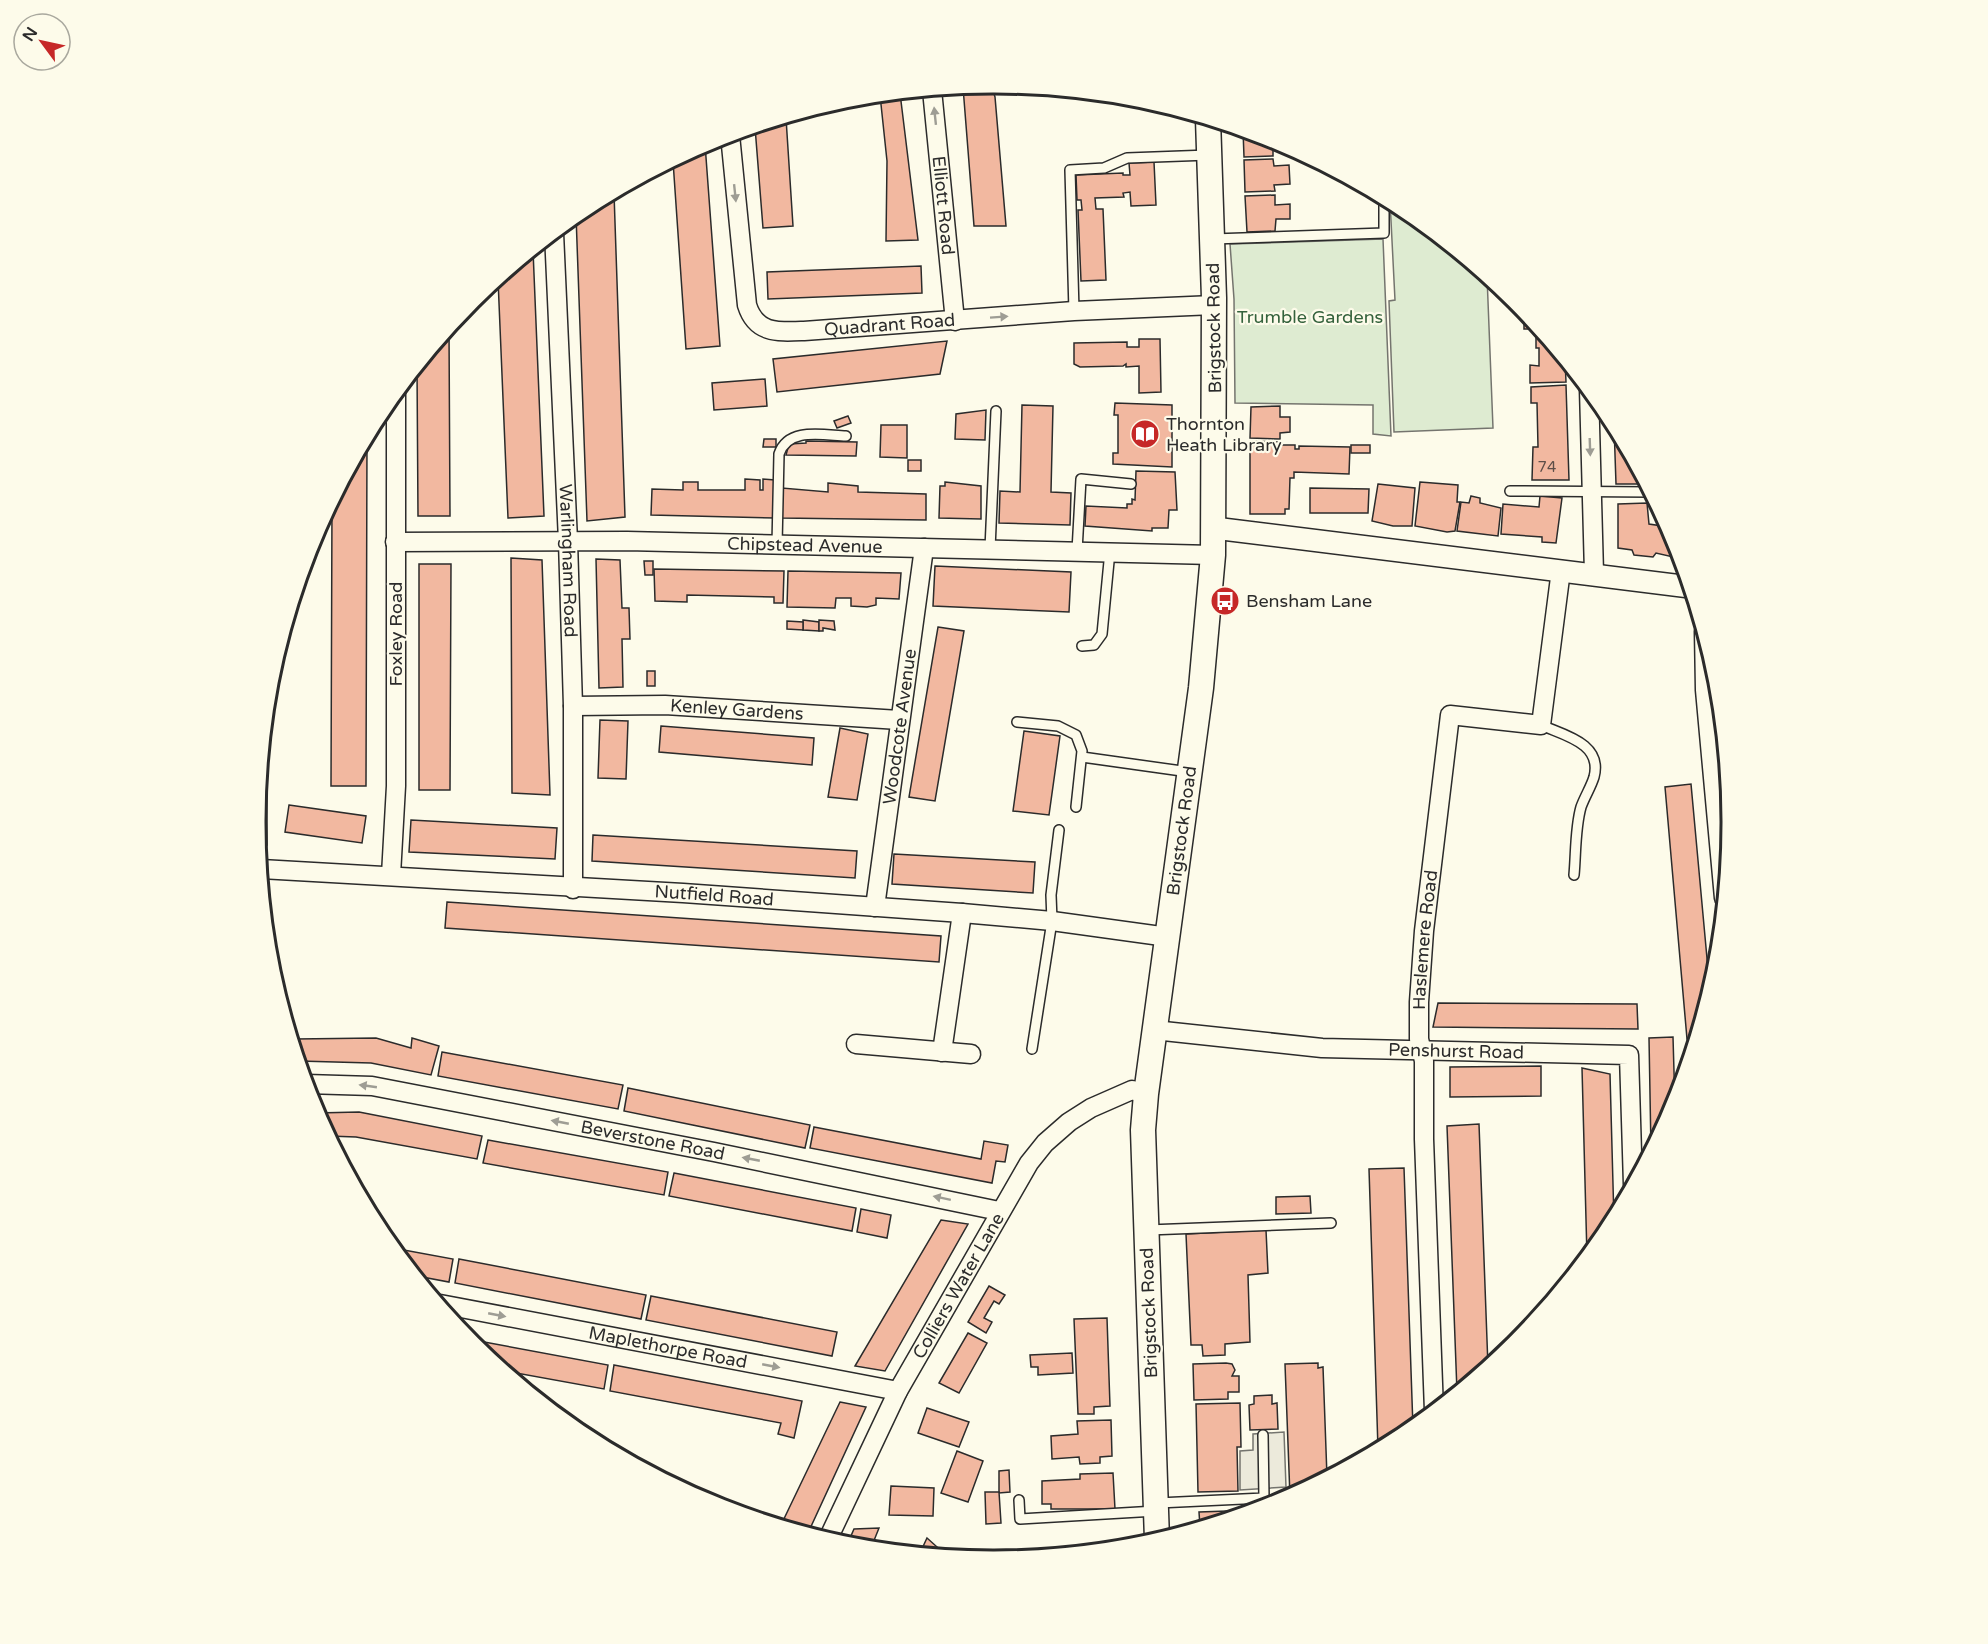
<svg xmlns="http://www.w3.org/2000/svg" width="1988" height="1644" viewBox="0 0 1988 1644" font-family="'Varela Round',sans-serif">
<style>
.green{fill:#deebd1;stroke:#74746e;stroke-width:1.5}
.parking{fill:#eceadb;stroke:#74746e;stroke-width:1.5}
.building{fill:#f2b8a0;stroke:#2b2b2b;stroke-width:1.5}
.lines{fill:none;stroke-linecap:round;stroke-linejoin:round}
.service-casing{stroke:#2b2b2b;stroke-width:12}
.minor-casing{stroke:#2b2b2b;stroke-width:21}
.tertiary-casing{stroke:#2b2b2b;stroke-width:24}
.secondary-casing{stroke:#2b2b2b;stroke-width:27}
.service{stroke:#fdfbea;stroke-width:9}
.minor{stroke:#fdfbea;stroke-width:18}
.tertiary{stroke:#fdfbea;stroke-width:21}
.secondary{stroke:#fdfbea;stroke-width:24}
.oneway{fill:#9e9d94}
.labels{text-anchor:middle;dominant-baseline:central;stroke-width:4.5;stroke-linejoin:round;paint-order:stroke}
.number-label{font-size:15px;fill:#5d4e48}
.street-label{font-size:18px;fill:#2b2b2b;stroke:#fdfbea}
.park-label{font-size:18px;fill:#34623c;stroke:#fdfbea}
.poi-label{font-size:18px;fill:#2b2b2b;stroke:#fdfbea;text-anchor:start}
.rim{fill:none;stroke:#2b2b2b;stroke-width:3}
</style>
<rect width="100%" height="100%" fill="#fdfbea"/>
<!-- green -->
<g class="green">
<polygon points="1390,201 1404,209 1487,276 1493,428 1394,432 1389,301 1395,300"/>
<polygon points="1383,239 1391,436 1373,434 1373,405 1235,403 1234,299 1230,244"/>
</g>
<!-- parking -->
<polygon class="parking" points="1284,1432 1286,1487 1240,1490 1240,1451 1253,1450 1253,1434"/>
<!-- building -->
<g class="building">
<polygon points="991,84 995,97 1006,226 974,226 963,87"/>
<polygon points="900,93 918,240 886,241 887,161 880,95"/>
<polygon points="786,118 793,226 763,228 755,127"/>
<polygon points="1243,130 1277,140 1282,143 1283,149 1273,150 1273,156 1244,157"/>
<polygon points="705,144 720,346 686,349 673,161"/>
<polygon points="1273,159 1274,166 1289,165 1290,184 1274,185 1275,191 1245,192 1244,160"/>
<polygon points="1154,162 1156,205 1131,206 1130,192 1123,193 1124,197 1095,198 1096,209 1103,209 1106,280 1081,281 1078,210 1082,210 1081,200 1077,200 1076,175 1123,173 1123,175 1130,175 1129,163"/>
<polygon points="614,193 625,517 587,521 576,215"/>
<polygon points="1275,195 1275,205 1290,204 1290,219 1276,219 1275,231 1247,232 1245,196"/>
<polygon points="533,250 544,516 508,518 498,279"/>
<polygon points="921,266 922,293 768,299 767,272"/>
<polygon points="1524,310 1565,360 1566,382 1530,383 1530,365 1539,366 1539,348 1536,348 1536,329 1524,329"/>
<polygon points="449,329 450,516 418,516 417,367"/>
<polygon points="1139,339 1160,339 1161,392 1139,393 1139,366 1126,367 1126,364 1123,366 1080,367 1074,364 1074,343 1127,342 1127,347 1139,347"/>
<polygon points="947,341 940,374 777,392 773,359"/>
<polygon points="765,379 767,406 714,410 712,383"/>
<polygon points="1566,385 1569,480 1532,480 1533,447 1538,447 1537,403 1531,403 1531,387"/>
<polygon points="1115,403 1172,405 1172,467 1113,464 1113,453 1118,453 1118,415 1114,415"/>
<polygon points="1022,405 1053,406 1051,492 1071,493 1070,525 999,523 1000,491 1020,492"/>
<polygon points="1280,406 1280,417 1290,417 1290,432 1280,433 1280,439 1250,438 1251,407"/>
<polygon points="986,410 985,440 955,439 956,414"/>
<polygon points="848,416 851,423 837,428 834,421"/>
<polygon points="881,425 907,425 907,458 880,457"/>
<polygon points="1614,425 1641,474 1641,484 1616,484"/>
<polygon points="367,438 366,786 331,786 332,502"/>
<polygon points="764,439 776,439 776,447 763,447"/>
<polygon points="806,441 857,442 856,456 786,455 789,444 806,443"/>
<polygon points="1250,441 1280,442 1280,445 1295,445 1295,449 1299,449 1299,446 1350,447 1349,474 1294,472 1294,478 1290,478 1289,509 1285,509 1285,514 1250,514"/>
<rect x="1351" y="445" width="19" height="8"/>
<rect x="908" y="460" width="13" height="11"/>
<polygon points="1136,471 1175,472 1177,510 1169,510 1168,528 1152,528 1152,531 1085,526 1086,506 1127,508 1127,504 1132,504 1132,499 1135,500"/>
<polygon points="745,479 760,480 760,490 763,490 763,479 775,480 775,518 651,515 652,489 683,490 683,482 698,482 698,490 745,490"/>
<polygon points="945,482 981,486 981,519 939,518 940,486 945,486"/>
<polygon points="1420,482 1458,485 1457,502 1460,502 1455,531 1447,532 1415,526"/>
<polygon points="828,483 858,486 858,492 926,494 926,520 781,518 782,488 828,492"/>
<polygon points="1378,484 1415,488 1412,526 1393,526 1372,521"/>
<polygon points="1310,488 1369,489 1368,513 1310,513"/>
<polygon points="1471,496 1480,498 1480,503 1501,508 1498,536 1457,531 1461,502 1469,503"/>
<polygon points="1540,496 1562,498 1556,543 1542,542 1542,537 1501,534 1503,504 1539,507"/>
<polygon points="1647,503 1649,524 1669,527 1682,559 1656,553 1653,557 1634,555 1632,550 1618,548 1618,504"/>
<polygon points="511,558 542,560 550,795 512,793"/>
<polygon points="596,559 620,560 622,608 629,608 630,639 622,639 623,687 599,688"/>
<polygon points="644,561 653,561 653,575 645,575"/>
<polygon points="419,564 451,564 450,790 419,790"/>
<polygon points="935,566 1071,572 1069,612 933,606"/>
<polygon points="654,569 784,571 783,603 774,603 774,597 687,595 687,602 655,601"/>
<polygon points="788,571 901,573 899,599 876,598 876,605 867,607 851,606 851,598 836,598 835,608 787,607"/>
<polygon points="803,620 819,622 819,631 803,630"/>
<polygon points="819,620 834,621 835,630 823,628 823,631 819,631"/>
<polygon points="787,621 803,622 803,630 787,629"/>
<polygon points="938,627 964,631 935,801 909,797"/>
<rect x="647" y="671" width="8" height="15"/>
<polygon points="266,719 267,845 258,845 256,822"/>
<polygon points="600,720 628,721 626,779 598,778"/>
<polygon points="661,726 814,738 812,765 659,752"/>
<polygon points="840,728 868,734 857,800 828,797"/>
<polygon points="1024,731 1060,736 1049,815 1013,811"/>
<polygon points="1691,784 1710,991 1696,1038 1687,1039 1665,787"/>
<polygon points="289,805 366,816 362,843 285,832"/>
<polygon points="411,820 557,828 555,859 409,852"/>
<polygon points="593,835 857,851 855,878 592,861"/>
<polygon points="894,854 1035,862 1033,893 892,884"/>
<polygon points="447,902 941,936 939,962 445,928"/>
<polygon points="1438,1003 1637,1004 1638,1029 1433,1027"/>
<polygon points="288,1025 294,1025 295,1039 376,1038 411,1048 412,1038 439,1046 431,1075 371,1063 299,1061"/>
<polygon points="1673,1037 1675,1106 1651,1150 1649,1038"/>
<polygon points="442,1052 623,1085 618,1109 438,1076"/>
<polygon points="1541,1066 1541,1096 1450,1097 1450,1067"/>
<polygon points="1582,1068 1610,1074 1614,1221 1587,1257"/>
<polygon points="628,1088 810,1125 805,1148 624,1111"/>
<polygon points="359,1112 482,1136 477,1159 356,1137 329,1136 317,1113"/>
<polygon points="1479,1124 1488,1367 1457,1392 1447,1126"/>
<polygon points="814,1127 981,1159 984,1141 1008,1145 1005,1162 996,1161 992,1183 810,1148"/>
<polygon points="488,1140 668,1172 664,1195 483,1163"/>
<polygon points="1404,1168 1413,1428 1378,1449 1369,1169"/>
<polygon points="674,1173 856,1208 852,1231 669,1196"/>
<polygon points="1310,1196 1311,1213 1276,1214 1276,1197"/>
<polygon points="861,1209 891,1215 887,1238 857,1232"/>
<polygon points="941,1220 968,1224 885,1371 855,1366"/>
<polygon points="1266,1230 1268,1273 1248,1275 1250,1342 1225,1344 1225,1355 1203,1356 1202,1345 1191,1345 1186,1234"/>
<polygon points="393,1248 453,1259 449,1282 417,1276"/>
<polygon points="459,1259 646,1295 641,1319 455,1283"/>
<polygon points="989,1286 1005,1295 999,1304 994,1301 984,1318 992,1322 986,1333 968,1322"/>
<polygon points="651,1296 837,1332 832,1356 646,1320"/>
<polygon points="1107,1318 1110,1406 1094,1407 1094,1414 1078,1414 1074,1319"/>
<polygon points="968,1333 987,1343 959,1393 939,1383"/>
<polygon points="468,1339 608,1365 604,1389 505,1371"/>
<polygon points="1072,1353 1073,1373 1038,1375 1038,1367 1031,1367 1030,1355"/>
<polygon points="1226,1363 1232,1364 1235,1370 1232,1376 1239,1376 1239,1392 1228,1392 1228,1399 1194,1400 1193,1364"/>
<polygon points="1318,1363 1318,1368 1323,1367 1327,1477 1290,1497 1285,1364"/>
<polygon points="614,1365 802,1401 794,1438 778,1434 781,1423 610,1391"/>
<polygon points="1272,1395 1272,1404 1277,1403 1278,1429 1250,1430 1249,1405 1254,1404 1254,1396"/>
<polygon points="840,1402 866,1407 808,1533 781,1525"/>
<polygon points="1240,1403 1241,1447 1237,1447 1238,1491 1198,1492 1196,1404"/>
<polygon points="927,1408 969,1422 959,1447 918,1433"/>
<polygon points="1111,1420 1112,1456 1100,1457 1100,1463 1080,1464 1079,1457 1052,1459 1051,1436 1078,1434 1077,1421"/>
<polygon points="957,1451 983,1461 968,1502 941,1493"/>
<polygon points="1009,1470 1010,1492 999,1493 999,1471"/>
<polygon points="1113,1473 1115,1509 1051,1509 1051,1504 1042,1504 1042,1481 1080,1479 1080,1474"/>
<polygon points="891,1486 934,1488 933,1516 889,1515"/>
<polygon points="985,1492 999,1492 1001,1523 986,1524"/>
<polygon points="697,1496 735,1503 734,1511 711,1504"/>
<polygon points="1257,1510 1200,1527 1199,1512"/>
<polygon points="879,1528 871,1548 847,1545 854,1529"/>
<polygon points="927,1538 946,1555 920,1553"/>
</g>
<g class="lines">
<!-- service casing -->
<g class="service-casing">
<g id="service">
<polyline points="1213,239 1384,233 1384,197"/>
<polyline points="1074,311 1070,170 1104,168 1127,158 1209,155"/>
<polyline points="1510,491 1650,492"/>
<path d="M 777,545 L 779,454 C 788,427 822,435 846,436"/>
<polyline points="990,549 996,411"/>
<polyline points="1077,551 1081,479 1131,484"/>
<polyline points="1082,646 1094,645 1102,634 1110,551"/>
<polyline points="1017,722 1058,726 1076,735 1082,751 1076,807"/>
<path d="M 1541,725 C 1563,735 1603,743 1594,777 C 1591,787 1585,796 1581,807 C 1575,828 1576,854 1574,875"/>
<polyline points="1082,757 1189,772"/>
<polyline points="1032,1049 1052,921 1051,895 1059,830"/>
<polyline points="1148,1230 1331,1223"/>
<polyline points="1019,1500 1020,1519 1156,1511"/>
<polyline points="1158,1503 1264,1498 1263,1435"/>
</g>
</g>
<!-- minor casing -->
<g class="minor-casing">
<g id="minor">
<path id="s1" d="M 932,90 L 955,321"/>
<path id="s2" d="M 730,135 L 747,305 C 756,334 778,332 804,331 L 1074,311 L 1214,305"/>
<path id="s3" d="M 554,233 L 568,541 L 573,706 L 573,889"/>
<polyline points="1589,389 1594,573"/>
<path id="s4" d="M 395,542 L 627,541 L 1213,555"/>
<polyline points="1704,631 1705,690 1724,898"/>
<path id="s5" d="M 573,706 L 665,705 L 899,720"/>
<path id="s6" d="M 261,869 L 683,893 L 962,913 L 1052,921 L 1168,937"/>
<polyline points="391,875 396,786 396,392"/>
<path id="s7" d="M 875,907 L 924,548"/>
<path id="s8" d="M 1154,1030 L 1322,1048 L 1629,1055 L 1633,1185"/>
<polyline points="856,1044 971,1054"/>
<polyline points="942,1052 962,913"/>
<path id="s9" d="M 306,1084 L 372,1086 L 714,1152 L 999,1211"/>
<path id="s10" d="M 440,1304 L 898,1391"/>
<path id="s11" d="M 1434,1411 L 1424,1139 L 1424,1061 L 1419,1039 L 1419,1002 L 1424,931 L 1450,715 L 1541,725 L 1561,570"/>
<path id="s12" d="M 828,1539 L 898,1391 L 1029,1163 L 1045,1143 L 1069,1122 L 1091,1108 L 1132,1090 L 1146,1094"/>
</g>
</g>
<!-- tertiary casing -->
<g class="tertiary-casing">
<polyline id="tertiary" points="1214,528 1690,587"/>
</g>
<!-- secondary casing -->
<g class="secondary-casing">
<g id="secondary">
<path id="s13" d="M 1157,1540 L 1143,1130 L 1146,1094 L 1201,688 L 1213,555 L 1214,298 L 1208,119"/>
</g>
</g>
<!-- service -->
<use href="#service" class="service"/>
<!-- minor -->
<use href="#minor" class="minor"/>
<!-- tertiary -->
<use href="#tertiary" class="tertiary"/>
<!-- secondary -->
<use href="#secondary" class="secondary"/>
</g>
<!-- one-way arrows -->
<defs><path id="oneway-solid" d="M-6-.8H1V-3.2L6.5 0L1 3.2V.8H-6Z" transform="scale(1.5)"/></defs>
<g class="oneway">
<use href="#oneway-solid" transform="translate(935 116) rotate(-96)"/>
<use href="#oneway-solid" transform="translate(735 193) rotate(84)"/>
<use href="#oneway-solid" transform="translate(999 317) rotate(-4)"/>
<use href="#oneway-solid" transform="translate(1590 447) rotate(88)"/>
<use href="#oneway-solid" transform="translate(368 1086) rotate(-172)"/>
<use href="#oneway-solid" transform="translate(560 1122) rotate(-169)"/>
<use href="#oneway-solid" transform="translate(751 1159) rotate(-169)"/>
<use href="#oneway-solid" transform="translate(942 1198) rotate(-168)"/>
<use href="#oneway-solid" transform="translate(497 1315) rotate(11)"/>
<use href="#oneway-solid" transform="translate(771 1366) rotate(11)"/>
</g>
<!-- icons -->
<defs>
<g id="library-disc" transform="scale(1.5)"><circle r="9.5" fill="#c62828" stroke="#fdfbea"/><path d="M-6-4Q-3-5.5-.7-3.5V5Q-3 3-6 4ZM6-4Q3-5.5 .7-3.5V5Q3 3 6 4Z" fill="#fff"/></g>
<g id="bus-disc" transform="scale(1.5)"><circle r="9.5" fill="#c62828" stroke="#fdfbea"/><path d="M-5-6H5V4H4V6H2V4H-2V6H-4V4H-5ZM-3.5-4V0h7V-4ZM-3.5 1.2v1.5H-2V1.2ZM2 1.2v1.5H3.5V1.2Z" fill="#fff"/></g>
</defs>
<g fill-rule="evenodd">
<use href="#library-disc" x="1145" y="434"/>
<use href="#bus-disc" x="1225" y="601"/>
</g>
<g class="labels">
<!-- number labels -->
<g class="number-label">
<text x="1547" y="467">74</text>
</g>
<!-- street labels -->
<g class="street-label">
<text stroke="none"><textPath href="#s1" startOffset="116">Elliott Road</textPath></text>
<text stroke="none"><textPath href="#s2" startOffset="326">Quadrant Road</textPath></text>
<text transform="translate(1214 328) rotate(-91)">Brigstock Road</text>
<text stroke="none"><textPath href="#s4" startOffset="410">Chipstead Avenue</textPath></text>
<text stroke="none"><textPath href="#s3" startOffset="328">Warlingham Road</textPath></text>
<text transform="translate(396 634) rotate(-90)">Foxley Road</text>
<text stroke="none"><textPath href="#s5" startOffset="164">Kenley Gardens</textPath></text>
<text stroke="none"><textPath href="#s7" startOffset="182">Woodcote Avenue</textPath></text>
<text stroke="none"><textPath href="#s13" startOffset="712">Brigstock Road</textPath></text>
<text stroke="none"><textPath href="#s6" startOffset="454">Nutfield Road</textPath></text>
<text stroke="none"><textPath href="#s11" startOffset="472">Haslemere Road</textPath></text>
<text stroke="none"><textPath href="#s8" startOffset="303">Penshurst Road</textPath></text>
<text stroke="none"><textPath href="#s9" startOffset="352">Beverstone Road</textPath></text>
<text stroke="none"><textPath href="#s12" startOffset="285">Colliers Water Lane</textPath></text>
<text transform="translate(1149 1313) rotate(-92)">Brigstock Road</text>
<text stroke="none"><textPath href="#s10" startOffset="232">Maplethorpe Road</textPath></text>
</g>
<!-- park labels -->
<g class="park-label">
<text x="1310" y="317">Trumble Gardens</text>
</g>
<!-- poi labels -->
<g class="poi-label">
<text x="1166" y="424">Thornton<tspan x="1166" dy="21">Heath Library</tspan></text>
<text x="1246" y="601">Bensham Lane</text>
</g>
</g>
<!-- crop -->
<path d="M0 0H1988V1644H0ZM993 94H994A727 727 0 0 1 1721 821V823A727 727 0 0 1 994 1550H993A727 727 0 0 1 266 823V821A727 727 0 0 1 993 94Z" fill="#fdfbea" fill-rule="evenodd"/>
<path class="rim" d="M993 94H994A727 727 0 0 1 1721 821V823A727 727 0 0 1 994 1550H993A727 727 0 0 1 266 823V821A727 727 0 0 1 993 94Z"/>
<!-- north arrow -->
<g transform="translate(42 42) rotate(303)"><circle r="28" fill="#fdfbea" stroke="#a9a89e" stroke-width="1.5"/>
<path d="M0-4.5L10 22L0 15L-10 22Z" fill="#c62828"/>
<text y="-9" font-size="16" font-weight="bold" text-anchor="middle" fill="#2b2b2b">N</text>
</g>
</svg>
